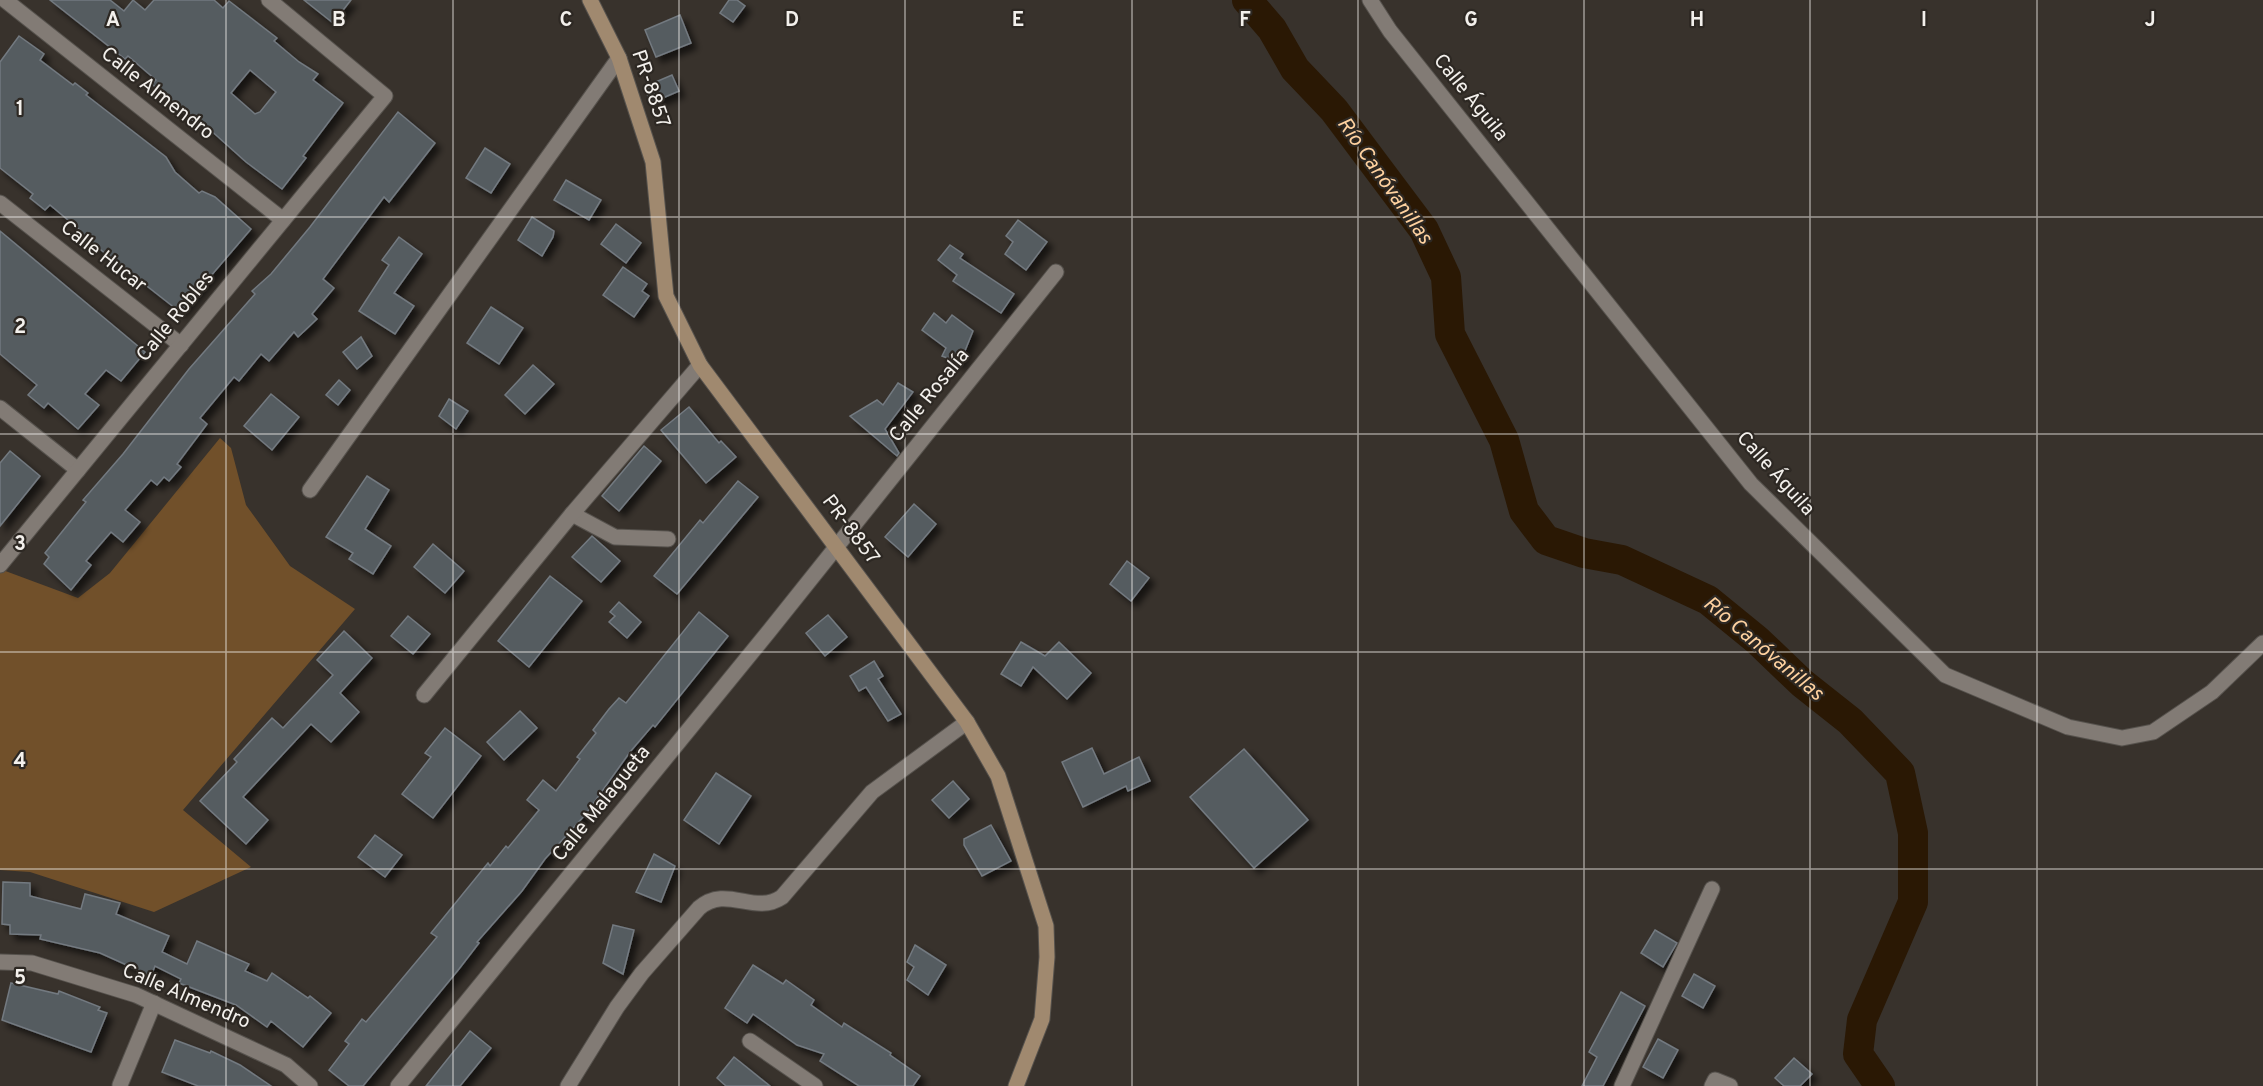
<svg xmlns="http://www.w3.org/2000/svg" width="2263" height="1086" viewBox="0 0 2263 1086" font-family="Overpass,sans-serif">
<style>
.green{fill:#71502a}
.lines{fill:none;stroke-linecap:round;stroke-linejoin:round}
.river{stroke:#2a1804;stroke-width:30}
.building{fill:#555b61;stroke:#737a80;stroke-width:1.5;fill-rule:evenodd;filter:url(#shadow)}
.street-casing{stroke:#56524d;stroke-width:17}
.secondary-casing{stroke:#56524d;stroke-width:17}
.street{stroke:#827b75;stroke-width:15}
.secondary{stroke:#a0896f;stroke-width:15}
.grid{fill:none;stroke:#f3f0ec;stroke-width:1.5;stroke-opacity:0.55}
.labels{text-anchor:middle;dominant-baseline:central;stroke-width:4.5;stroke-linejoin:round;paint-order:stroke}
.street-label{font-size:20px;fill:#f3f0ec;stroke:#2d2823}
.water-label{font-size:21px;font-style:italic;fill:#ffd2a0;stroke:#2d2823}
.grid-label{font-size:20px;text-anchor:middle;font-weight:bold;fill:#f3f0ec;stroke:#2d2823;stroke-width:4.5;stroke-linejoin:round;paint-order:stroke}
</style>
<defs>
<filter id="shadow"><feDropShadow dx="5.5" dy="5.5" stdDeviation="3" flood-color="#0009"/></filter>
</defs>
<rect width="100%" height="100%" fill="#38322c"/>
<!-- green -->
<polygon class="green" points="220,438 231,448 246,505 290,566 355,609 183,810 251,867 154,912 30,872 0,870 0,569 78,598 110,573"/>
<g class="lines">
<!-- river -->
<polyline class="river" points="1247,0 1272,29 1295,69 1334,110 1424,230 1446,277 1450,334 1504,440 1524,511 1546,540 1584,553 1622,560 1708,600 1757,640 1802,683 1850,721 1900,773 1913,833 1913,902 1862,1020 1858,1054 1880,1086"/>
</g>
<!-- building -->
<g class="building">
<path d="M 50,0 L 110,0 L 124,11 L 133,0 L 145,10 L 154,0 L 214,0 L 223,8 L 229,1 L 277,38 L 274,41 L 299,62 L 318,74 L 313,80 L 343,103 L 303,156 L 306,158 L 282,189 L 246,162 L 197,118 L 194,122 L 176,106 L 152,84 L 156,80 L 128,56 L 125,59 ZM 250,70 L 276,92 L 260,112 L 255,114 L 231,93 Z"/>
<polygon points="304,0 351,0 333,23"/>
<polygon points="729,0 737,0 745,6 733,22 720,13"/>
<polygon points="680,15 691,43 656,57 645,30"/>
<polygon points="19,36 44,54 40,60 73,85 75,83 88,93 86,95 166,157 175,172 199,193 202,191 215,197 251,229 180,312 78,232 80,230 50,205 45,210 30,198 33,194 0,168 0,62"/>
<polygon points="672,75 679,91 651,103 644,87"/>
<polygon points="398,112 435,143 389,202 384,197 323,279 334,288 312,314 317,319 298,337 294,332 269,361 261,354 239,381 234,377 200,418 207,424 177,464 181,467 169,481 164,477 157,485 151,480 125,510 140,522 123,542 111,532 86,561 91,565 71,590 44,564 49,557 45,553 86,502 83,500 123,454 189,369 255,294 252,291 271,274 310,227"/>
<polygon points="485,148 510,164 491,193 466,178"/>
<polygon points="566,180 601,200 589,220 554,200"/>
<polygon points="532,217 554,231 553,237 542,256 518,240"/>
<polygon points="1018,220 1047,242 1026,270 1005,254 1013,242 1006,236"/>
<polygon points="616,224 641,243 626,263 601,244"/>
<polygon points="0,231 145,352 121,381 106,370 85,394 99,405 78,429 48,403 44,408 28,395 37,385 0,354"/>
<polygon points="399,237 422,254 394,293 414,306 395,334 359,311 389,265 382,260"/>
<polygon points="950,245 963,254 960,258 1014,294 1001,313 953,281 957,275 938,260"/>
<polygon points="623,267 647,284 642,291 649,296 634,317 603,295"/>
<polygon points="491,307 523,328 499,364 467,343"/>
<polygon points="934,313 946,323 952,315 973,331 960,363 942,356 946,348 922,330"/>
<polygon points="361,337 372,356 357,369 343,352"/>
<polygon points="533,365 554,384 525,414 505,395"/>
<polygon points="339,380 350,390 338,405 326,395"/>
<polygon points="898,383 913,392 885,429 899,453 897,456 850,416 877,400 883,405"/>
<polygon points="271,394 299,417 272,450 244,426"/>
<polygon points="449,399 468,411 456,429 439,416"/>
<polygon points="689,407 719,443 721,441 736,457 706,483 661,430"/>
<polygon points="644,446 661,461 619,511 602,496"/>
<polygon points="10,451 40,476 0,526 0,463"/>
<polygon points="367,476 389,490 365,529 391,546 373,574 349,559 353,553 326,537"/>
<polygon points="738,481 758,497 677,594 654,576 700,520 703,523"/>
<polygon points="914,504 936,524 908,557 885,537"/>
<polygon points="592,536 620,561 601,582 572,557"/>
<polygon points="433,544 464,571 445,593 414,567"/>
<polygon points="1127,561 1149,578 1131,601 1110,584"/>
<polygon points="550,576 582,601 529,667 498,641"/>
<polygon points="619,602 641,622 627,638 609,622 615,616 610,612"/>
<polygon points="699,612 728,636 655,727 653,725 630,752 585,815 545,859 522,891 477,942 479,943 459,969 363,1086 349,1086 329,1070 349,1044 345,1041 362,1019 366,1022 437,937 431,933 488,863 490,866 506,846 508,848 539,810 527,800 543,780 556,791 580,759 577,757 596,733 593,730 609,709 619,698 626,703"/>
<polygon points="828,615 847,637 825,656 806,633"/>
<polygon points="408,616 430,634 413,654 391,636"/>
<polygon points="344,631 372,658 340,693 359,712 331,742 311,724 243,797 268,820 246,844 200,801 237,762 234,759 272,718 283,728 333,675 317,660"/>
<polygon points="1021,642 1045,656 1059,642 1091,673 1067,699 1033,667 1021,686 1001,674"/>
<polygon points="874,661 883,676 878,679 901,714 888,721 866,687 859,691 850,676"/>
<polygon points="520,711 537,728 504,760 487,742"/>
<polygon points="445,728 481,756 433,818 402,794 431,757 425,753"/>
<polygon points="1092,748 1104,774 1139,757 1150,781 1128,791 1126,786 1083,807 1062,762"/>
<polygon points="1244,749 1308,820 1254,868 1190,797"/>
<polygon points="716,773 751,796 719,844 684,820"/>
<polygon points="953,781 969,799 949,818 932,800"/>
<polygon points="991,825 1011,861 982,876 964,845 964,839"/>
<polygon points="375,835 402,855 385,877 358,857"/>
<polygon points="654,854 675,866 661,902 636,892"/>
<polygon points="3,882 30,883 30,896 81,909 85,894 120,903 116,914 169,936 162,952 187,964 197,941 249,964 245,971 267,981 272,973 308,998 310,996 331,1013 303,1047 271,1021 267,1027 236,1005 179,983 181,979 155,966 151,976 100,953 40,939 41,935 10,934 10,925 2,924"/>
<polygon points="613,925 634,930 623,974 603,963"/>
<polygon points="1655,930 1677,943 1663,967 1641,953"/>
<polygon points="915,945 946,965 928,995 907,980 914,967 907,962"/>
<polygon points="753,965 783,984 786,980 814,1000 811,1005 842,1027 844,1023 891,1053 890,1055 920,1076 913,1086 859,1086 820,1061 824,1054 797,1045 753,1014 747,1023 725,1008"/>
<polygon points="1694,974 1715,986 1703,1008 1682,996"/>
<polygon points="11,983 58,994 59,991 100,1007 98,1010 107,1013 91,1052 2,1020"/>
<polygon points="1621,992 1645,1006 1603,1086 1582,1086 1597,1057 1589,1052"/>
<polygon points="470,1031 491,1048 460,1086 426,1086"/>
<polygon points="1658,1039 1678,1050 1663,1078 1643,1067"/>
<polygon points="175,1040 210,1053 211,1051 240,1065 271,1086 198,1086 162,1072"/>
<polygon points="734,1057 770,1086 726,1086 717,1078"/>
<polygon points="1794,1058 1812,1074 1800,1086 1784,1086 1775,1078"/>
</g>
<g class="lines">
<!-- street casing -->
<g class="street-casing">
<g id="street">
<polyline points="5,0 283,220"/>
<polyline points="1370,0 1390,31 1751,484 1945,675 2068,727 2122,738 2153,732 2212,692 2263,643"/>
<polyline points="0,203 181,345"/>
<polyline points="0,408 78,470"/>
<polyline points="310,490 619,58"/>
<polyline points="572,514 615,537 668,539"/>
<polyline points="0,565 385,96 269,0"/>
<polyline points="424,695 572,514 700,365"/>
<polyline points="0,962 32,963 136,995 286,1065 310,1086"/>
<polyline points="750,1041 815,1086"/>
<polyline points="120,1085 154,1003"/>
<polyline points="398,1086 770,630 1056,272"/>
<path d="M 568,1086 L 617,1007 L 642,973 L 699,908 C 727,884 754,916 782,897 L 872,792 L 967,722"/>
<polyline points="1622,1086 1712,889"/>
<polyline points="1712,1086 1715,1080 1730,1086"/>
</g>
</g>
<!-- secondary casing -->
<g class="secondary-casing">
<polyline id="secondary" points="590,0 619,58 653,162 666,296 700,365 967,722 998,776 1046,926 1047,957 1042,1019 1016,1086"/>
</g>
<!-- street -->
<use href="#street" class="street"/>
<!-- secondary -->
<use href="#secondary" class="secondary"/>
</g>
<!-- grid -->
<path class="grid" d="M 226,0 L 226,1086M 453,0 L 453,1086M 679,0 L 679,1086M 905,0 L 905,1086M 1132,0 L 1132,1086M 1358,0 L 1358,1086M 1584,0 L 1584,1086M 1810,0 L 1810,1086M 2037,0 L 2037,1086M 0,217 L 2263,217M 0,434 L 2263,434M 0,652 L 2263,652M 0,869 L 2263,869"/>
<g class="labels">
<!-- street labels -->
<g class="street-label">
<text transform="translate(650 89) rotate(71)">PR-8857</text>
<text transform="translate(157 94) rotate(38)">Calle Almendro</text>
<text transform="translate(1470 98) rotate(51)">Calle Águila</text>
<text transform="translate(103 257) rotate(38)">Calle Hucar</text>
<text transform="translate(176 317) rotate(-51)">Calle Robles</text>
<text transform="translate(930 396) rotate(-51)">Calle Rosalía</text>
<text transform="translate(1775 474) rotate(48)">Calle Águila</text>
<text transform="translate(850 530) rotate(53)">PR-8857</text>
<text transform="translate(602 804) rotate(-51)">Calle Malagueta</text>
<text transform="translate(186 997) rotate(23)">Calle Almendro</text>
</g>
<!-- water labels -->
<g class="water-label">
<text transform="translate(1384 181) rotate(55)">Río Canóvanillas</text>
<text transform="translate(1763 649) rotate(40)">Río Canóvanillas</text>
</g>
</g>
<g class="grid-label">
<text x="113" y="26">A</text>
<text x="339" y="26">B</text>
<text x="566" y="26">C</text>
<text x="792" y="26">D</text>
<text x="1018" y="26">E</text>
<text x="1245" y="26">F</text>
<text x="1471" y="26">G</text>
<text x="1697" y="26">H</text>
<text x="1924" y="26">I</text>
<text x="2150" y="26">J</text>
<text x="20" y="115">1</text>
<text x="20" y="333">2</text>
<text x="20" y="550">3</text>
<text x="20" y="767">4</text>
<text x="20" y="984">5</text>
</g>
</svg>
